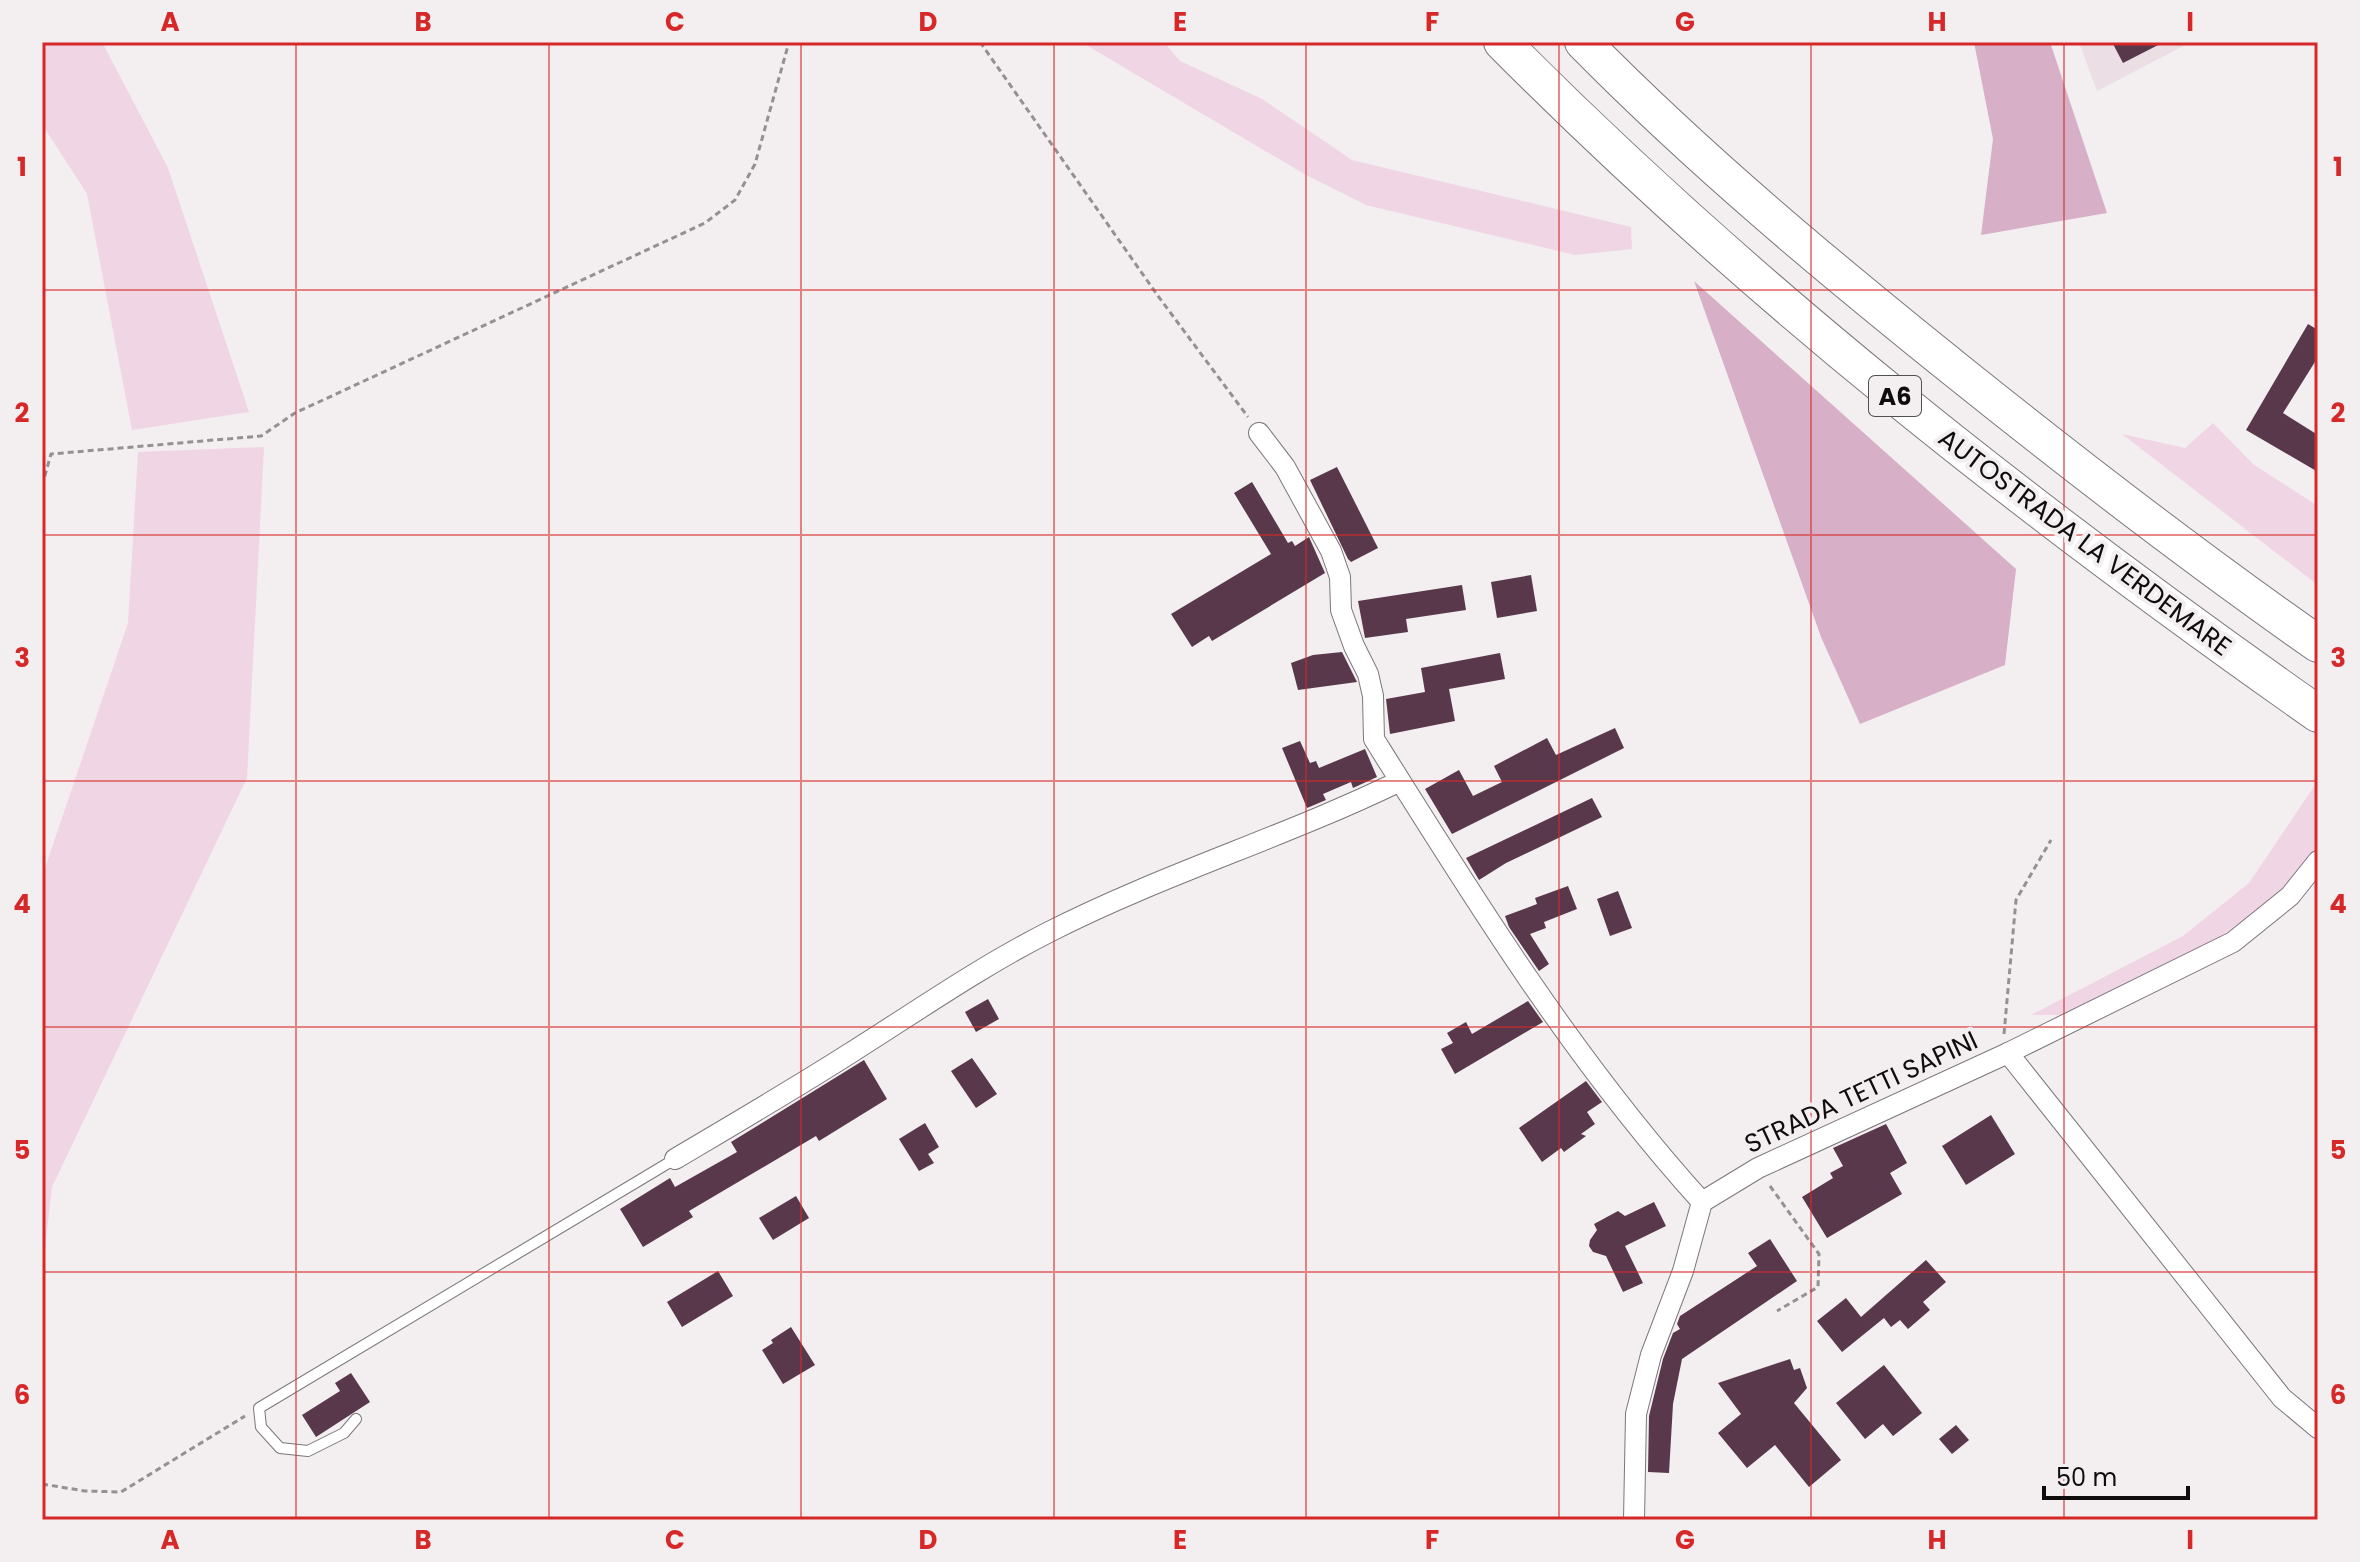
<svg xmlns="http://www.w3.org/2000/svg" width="2360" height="1562" viewBox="0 0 2360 1562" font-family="Poppins,sans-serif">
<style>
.built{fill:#ebdee5}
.green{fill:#f0d5e4}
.forest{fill:#d7afc6}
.building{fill:#59384c}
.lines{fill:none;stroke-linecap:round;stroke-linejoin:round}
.service-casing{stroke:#7c777a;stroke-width:12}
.minor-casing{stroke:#7c777a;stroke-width:22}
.motorway-casing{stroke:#7c777a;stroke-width:38}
.path{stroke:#949192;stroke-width:3;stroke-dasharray:6 4;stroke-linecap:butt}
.service{stroke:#fff;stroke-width:10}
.minor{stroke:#fff;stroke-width:20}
.motorway{stroke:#fff;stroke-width:36}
.grid{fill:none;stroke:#d62828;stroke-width:2;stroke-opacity:0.55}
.labels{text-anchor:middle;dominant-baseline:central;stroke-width:8;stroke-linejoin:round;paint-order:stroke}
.shield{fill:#f3eef0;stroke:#535051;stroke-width:2}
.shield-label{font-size:24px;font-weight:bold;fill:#0e0c0d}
.street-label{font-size:26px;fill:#0e0c0d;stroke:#f3eef0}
.neatline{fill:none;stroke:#d62828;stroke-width:3}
.grid-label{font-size:26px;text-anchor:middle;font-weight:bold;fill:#d62828}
</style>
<rect width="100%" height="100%" fill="#f3eef0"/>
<!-- built -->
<polygon class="built" points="2079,42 2191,42 2097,91"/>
<!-- green -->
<g class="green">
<polygon points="42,42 102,42 168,168 249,412 132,430 87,194 42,124"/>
<polygon points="1081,42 1164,42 1180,61 1262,99 1352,160 1631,227 1632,249 1575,255 1366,205 1306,175"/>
<polygon points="2213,423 2254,465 2318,506 2318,585 2122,434 2185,448"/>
<polygon points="264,447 247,778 52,1187 42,1275 42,877 128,623 138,452"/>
<polygon points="2317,782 2318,849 2282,893 2214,941 2061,1015 2031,1015 2183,936 2249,883"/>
</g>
<!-- forest -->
<g class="forest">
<polygon points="1974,42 2050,42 2107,213 1981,235 1993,139"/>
<polygon points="1694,281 2016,569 2005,665 1860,724 1821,637"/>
</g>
<!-- building -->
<g class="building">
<polygon points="2112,42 2164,42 2123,63"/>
<polygon points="2308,324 2318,330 2318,357 2283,413 2318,435 2318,472 2246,430"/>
<polygon points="1337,467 1378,548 1351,562 1348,559 1310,480"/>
<polygon points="1252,482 1288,543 1292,541 1295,546 1309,537 1325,573 1212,641 1209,636 1192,647 1171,614 1271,554 1234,493"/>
<polygon points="1531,575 1537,611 1497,618 1491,582"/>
<polygon points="1462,585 1466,610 1406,619 1408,632 1365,638 1358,601"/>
<polygon points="1342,652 1357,682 1298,690 1291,663 1313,655"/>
<polygon points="1500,653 1505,679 1449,689 1455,721 1390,734 1386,699 1425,692 1421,668"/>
<polygon points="1615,728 1624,748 1452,834 1425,789 1459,770 1473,796 1502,782 1494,766 1547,738 1556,755"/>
<polygon points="1300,741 1310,763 1316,761 1319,768 1365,749 1377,777 1353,788 1351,782 1323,794 1326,800 1307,808 1282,748"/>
<polygon points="1592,798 1602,817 1506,863 1479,880 1466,858"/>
<polygon points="1568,886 1577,909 1544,922 1546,928 1530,934 1549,964 1539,971 1509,927 1505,916 1537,904 1535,898"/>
<polygon points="1618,891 1632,928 1610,936 1597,899"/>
<polygon points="988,999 999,1019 976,1032 965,1012"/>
<polygon points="1528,1001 1543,1022 1455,1074 1441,1049 1453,1043 1447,1033 1466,1022 1472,1034"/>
<polygon points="972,1058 997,1094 976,1108 951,1071"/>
<polygon points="864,1060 887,1099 819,1141 816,1136 689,1211 693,1217 643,1247 620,1209 670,1178 675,1187 737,1152 731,1142"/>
<polygon points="1586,1081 1602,1102 1587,1112 1595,1124 1581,1134 1586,1136 1564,1152 1561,1148 1542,1162 1519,1128"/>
<polygon points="1991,1115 2015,1154 1966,1185 1942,1146"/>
<polygon points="925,1123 939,1147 928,1154 934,1163 919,1171 899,1139"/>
<polygon points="1886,1124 1907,1163 1890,1173 1902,1194 1827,1238 1802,1197 1833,1178 1830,1173 1843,1166 1833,1148"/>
<polygon points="796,1196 809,1218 773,1240 759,1218"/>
<polygon points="1654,1202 1666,1226 1625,1246 1643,1283 1623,1292 1606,1256 1593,1252 1589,1246 1590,1240 1597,1230 1594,1224 1618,1211 1625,1216"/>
<polygon points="1770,1239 1797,1281 1682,1359 1673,1404 1669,1473 1648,1472 1649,1416 1663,1359 1673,1333 1680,1329 1677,1324 1680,1316 1757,1266 1748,1253"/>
<polygon points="1926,1260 1946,1282 1923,1302 1930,1310 1908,1329 1900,1320 1891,1327 1884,1318 1842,1352 1817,1321 1846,1298 1861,1317"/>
<polygon points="718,1271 733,1296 682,1327 667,1302"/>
<polygon points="791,1327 815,1365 783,1384 762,1350 773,1343 771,1340"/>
<polygon points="1790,1359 1794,1370 1800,1368 1807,1388 1794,1403 1841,1460 1809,1487 1775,1445 1747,1468 1718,1433 1741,1414 1718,1383"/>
<polygon points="1884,1365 1922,1413 1893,1436 1883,1424 1865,1439 1836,1403"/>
<polygon points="351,1373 370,1402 316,1437 302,1415 340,1391 335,1383"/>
<polygon points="1956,1425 1969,1440 1952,1454 1939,1439"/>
</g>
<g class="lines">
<!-- service casing -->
<g class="service-casing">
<polyline id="service" points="356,1419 344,1433 308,1451 280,1448 261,1427 259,1408 675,1159"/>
</g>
<!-- minor casing -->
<g class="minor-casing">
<g id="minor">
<path d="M 1259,433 L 1285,467 L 1331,551 L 1340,577 L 1341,610 L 1354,646 L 1368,674 L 1373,696 L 1374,739 C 1474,899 1575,1062 1702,1202"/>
<polyline points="2008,1053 2282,1398 2318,1428"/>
<path d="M 675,1159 C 734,1124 794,1089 852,1052 C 917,1011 980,967 1049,932 C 1163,874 1285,837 1400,781"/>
<polyline points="1634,1520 1636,1414 1651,1355 1683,1271 1702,1202 1758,1168 2008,1053 2233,942 2290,896 2318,861"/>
</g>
</g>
<!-- motorway casing -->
<g class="motorway-casing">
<g id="motorway">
<path d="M 1502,42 C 1751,293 2029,511 2318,714"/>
<path d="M 1583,42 C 1700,161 1830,269 1961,374 C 2077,467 2195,558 2318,644"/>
</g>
</g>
<!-- path -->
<g class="path">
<polyline points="980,42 1158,296 1248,417"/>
<polyline points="42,486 51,454 261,436 295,413 705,223 735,200 755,164 789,42"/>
<polyline points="2004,1034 2016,900 2051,840"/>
<polyline points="1770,1186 1819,1254 1818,1287 1777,1311"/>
<polyline points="42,1484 85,1491 121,1492 245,1416"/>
</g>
<!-- service -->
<use href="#service" class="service"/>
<!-- minor -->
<use href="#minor" class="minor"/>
<!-- motorway -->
<use href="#motorway" class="motorway"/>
</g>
<!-- grid -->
<path class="grid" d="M 296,42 L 296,1520M 549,42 L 549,1520M 801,42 L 801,1520M 1054,42 L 1054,1520M 1306,42 L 1306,1520M 1559,42 L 1559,1520M 1811,42 L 1811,1520M 2064,42 L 2064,1520M 42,290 L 2318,290M 42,535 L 2318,535M 42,781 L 2318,781M 42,1027 L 2318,1027M 42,1272 L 2318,1272"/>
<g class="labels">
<!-- shield labels -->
<rect class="shield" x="1869" y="376" width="52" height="40" rx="6"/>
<g class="shield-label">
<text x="1895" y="396">A6</text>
</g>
<!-- street labels -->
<g class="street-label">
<text transform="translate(2085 542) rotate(37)">AUTOSTRADA LA VERDEMARE</text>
<text transform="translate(1861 1092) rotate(-25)">STRADA TETTI SAPINI</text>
</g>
</g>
<!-- border -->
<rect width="2360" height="1562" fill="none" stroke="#f3eef0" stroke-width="88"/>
<!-- scale -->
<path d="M2044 1486v12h144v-12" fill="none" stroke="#0e0c0d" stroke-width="4"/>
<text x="2056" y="1486" font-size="24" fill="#0e0c0d" stroke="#f3eef0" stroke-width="6" paint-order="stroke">50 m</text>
<rect x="44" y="44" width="2272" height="1474" class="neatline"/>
<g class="grid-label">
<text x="170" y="31">A</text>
<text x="423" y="31">B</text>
<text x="675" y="31">C</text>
<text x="928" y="31">D</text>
<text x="1180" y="31">E</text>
<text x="1432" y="31">F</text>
<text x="1685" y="31">G</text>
<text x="1937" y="31">H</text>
<text x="2190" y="31">I</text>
<text x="22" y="176">1</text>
<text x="2338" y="176">1</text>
<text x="22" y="422">2</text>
<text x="2338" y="422">2</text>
<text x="22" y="667">3</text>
<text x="2338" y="667">3</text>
<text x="22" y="913">4</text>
<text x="2338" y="913">4</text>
<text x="22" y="1159">5</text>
<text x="2338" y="1159">5</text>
<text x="22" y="1404">6</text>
<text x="2338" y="1404">6</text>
<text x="170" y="1549">A</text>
<text x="423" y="1549">B</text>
<text x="675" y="1549">C</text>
<text x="928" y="1549">D</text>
<text x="1180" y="1549">E</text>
<text x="1432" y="1549">F</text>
<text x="1685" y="1549">G</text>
<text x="1937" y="1549">H</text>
<text x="2190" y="1549">I</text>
</g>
</svg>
